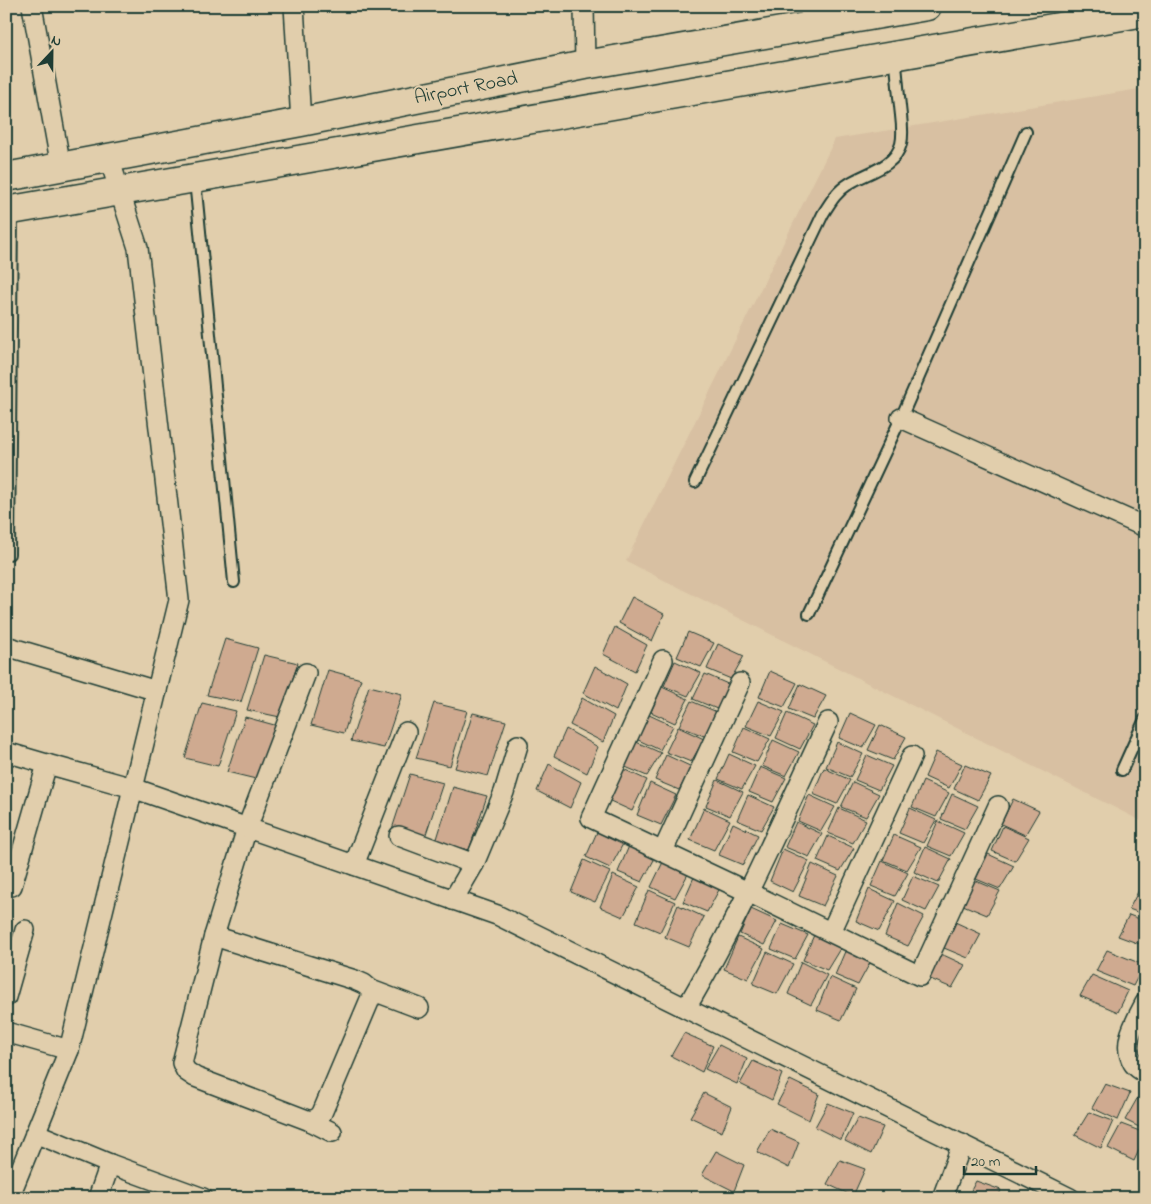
<svg xmlns="http://www.w3.org/2000/svg" width="1151" height="1204" viewBox="0 0 1151 1204" font-family="'Indie Flower',sans-serif">
<style>
.built{fill:#d8c0a2}
.building{fill:#cfaa90;stroke:#1f3d34}
.lines{fill:none;stroke-linecap:round;stroke-linejoin:round}
.lane-casing{stroke:#1f3d34;stroke-width:14}
.street-casing{stroke:#1f3d34;stroke-width:22}
.secondary-casing{stroke:#1f3d34;stroke-width:31}
.lane{stroke:#e1ceac;stroke-width:10}
.street{stroke:#e1ceac;stroke-width:19}
.secondary{stroke:#e1ceac;stroke-width:28}
.labels{text-anchor:middle;dominant-baseline:central;stroke-width:4;stroke-linejoin:round;paint-order:stroke}
.street-label{font-size:20px;fill:#1f3d34;stroke:#e1ceac}
</style>
<rect width="100%" height="100%" fill="#e1ceac"/>
<filter id="ink" filterUnits="userSpaceOnUse"><feTurbulence type="fractalNoise" baseFrequency=".02" numOctaves="2"/><feDisplacementMap in="SourceGraphic" scale="10" xChannelSelector="R" yChannelSelector="G"/><feConvolveMatrix kernelMatrix="1 2 1 2 8 2 1 2 1" color-interpolation-filters="sRGB"/></filter>
<g filter="url(#ink)">
<!-- built -->
<polygon class="built" points="1145,88 1145,823 626,561 835,139"/>
<!-- building -->
<g class="building">
<polygon points="632,597 664,614 652,641 619,623"/>
<polygon points="615,627 647,645 635,671 603,654"/>
<polygon points="688,632 714,643 701,667 677,657"/>
<polygon points="225,639 258,648 241,702 207,695"/>
<polygon points="718,644 744,656 731,679 707,669"/>
<polygon points="264,655 298,663 280,717 247,710"/>
<polygon points="675,661 701,673 688,696 664,686"/>
<polygon points="595,666 627,684 616,711 583,693"/>
<polygon points="328,670 361,679 344,733 311,725"/>
<polygon points="770,671 797,683 784,707 759,697"/>
<polygon points="705,674 730,685 717,709 693,699"/>
<polygon points="800,684 826,696 813,719 789,709"/>
<polygon points="369,686 402,694 384,748 351,741"/>
<polygon points="662,687 688,699 675,723 651,712"/>
<polygon points="582,698 614,716 603,742 570,725"/>
<polygon points="691,701 717,712 704,736 679,726"/>
<polygon points="758,701 784,712 771,736 746,726"/>
<polygon points="202,703 236,711 218,766 185,758"/>
<polygon points="434,703 467,711 450,766 416,758"/>
<polygon points="473,713 506,721 488,776 455,768"/>
<polygon points="787,713 813,725 800,749 776,738"/>
<polygon points="850,713 876,725 863,748 839,738"/>
<polygon points="647,714 673,726 660,750 636,739"/>
<polygon points="245,717 278,726 260,780 227,772"/>
<polygon points="880,725 906,737 893,760 868,750"/>
<polygon points="678,727 704,739 691,762 666,752"/>
<polygon points="744,727 770,739 757,762 733,752"/>
<polygon points="566,729 598,747 587,773 554,756"/>
<polygon points="773,740 799,752 786,776 762,766"/>
<polygon points="634,741 661,753 647,776 623,766"/>
<polygon points="837,742 863,754 850,777 826,767"/>
<polygon points="936,752 962,764 949,788 925,777"/>
<polygon points="729,754 755,766 742,789 718,779"/>
<polygon points="666,755 692,767 679,790 655,780"/>
<polygon points="867,755 892,766 879,790 855,780"/>
<polygon points="549,764 581,782 570,808 537,791"/>
<polygon points="965,765 991,776 978,800 954,789"/>
<polygon points="760,767 786,778 773,802 749,792"/>
<polygon points="621,768 647,780 632,811 608,800"/>
<polygon points="824,768 850,780 837,804 813,794"/>
<polygon points="410,774 443,783 425,837 392,829"/>
<polygon points="717,780 743,792 730,816 706,806"/>
<polygon points="923,781 949,793 936,817 912,807"/>
<polygon points="853,782 879,794 866,817 841,807"/>
<polygon points="650,783 676,795 661,825 637,815"/>
<polygon points="453,787 487,796 469,850 436,842"/>
<polygon points="952,794 978,806 965,829 941,819"/>
<polygon points="748,795 774,807 761,830 737,820"/>
<polygon points="809,795 835,807 821,831 798,821"/>
<polygon points="1013,799 1039,811 1025,835 1001,824"/>
<polygon points="704,808 730,820 714,850 690,840"/>
<polygon points="839,808 866,820 853,843 828,833"/>
<polygon points="910,808 936,820 923,843 899,833"/>
<polygon points="938,821 964,833 951,856 927,846"/>
<polygon points="796,822 822,834 809,857 785,847"/>
<polygon points="733,823 758,835 743,865 719,855"/>
<polygon points="1003,826 1029,838 1015,861 992,851"/>
<polygon points="597,832 623,844 610,868 586,857"/>
<polygon points="894,835 921,847 907,870 883,860"/>
<polygon points="828,836 854,848 840,871 817,861"/>
<polygon points="629,846 655,858 642,882 618,872"/>
<polygon points="925,847 951,859 938,883 914,872"/>
<polygon points="783,849 809,861 793,892 770,881"/>
<polygon points="988,854 1014,866 1000,889 976,879"/>
<polygon points="584,860 610,872 595,902 571,892"/>
<polygon points="882,861 908,873 895,896 871,886"/>
<polygon points="663,862 688,874 675,898 651,887"/>
<polygon points="812,864 838,876 823,906 799,896"/>
<polygon points="613,875 639,887 623,917 600,907"/>
<polygon points="913,876 939,887 926,911 902,900"/>
<polygon points="694,877 720,888 707,912 683,902"/>
<polygon points="974,880 1000,891 987,915 963,905"/>
<polygon points="1140,888 1145,889 1145,915 1129,909"/>
<polygon points="869,889 895,901 879,931 856,921"/>
<polygon points="649,890 675,902 660,932 636,922"/>
<polygon points="898,903 924,916 908,946 885,936"/>
<polygon points="678,905 704,917 689,947 665,937"/>
<polygon points="751,909 777,921 764,945 740,934"/>
<polygon points="1129,915 1145,921 1145,946 1118,936"/>
<polygon points="955,922 981,934 968,958 944,948"/>
<polygon points="782,924 808,935 795,959 771,949"/>
<polygon points="814,935 841,947 827,970 803,960"/>
<polygon points="738,937 764,949 748,979 724,969"/>
<polygon points="846,949 871,961 858,985 835,975"/>
<polygon points="1107,950 1144,965 1133,986 1096,971"/>
<polygon points="767,952 793,964 777,994 753,984"/>
<polygon points="939,953 965,965 952,988 928,978"/>
<polygon points="801,962 827,975 811,1005 788,994"/>
<polygon points="1092,975 1128,991 1118,1012 1080,996"/>
<polygon points="830,977 856,989 841,1020 817,1010"/>
<polygon points="684,1033 713,1046 702,1072 671,1056"/>
<polygon points="719,1045 747,1059 737,1084 705,1069"/>
<polygon points="753,1061 782,1074 772,1100 740,1084"/>
<polygon points="790,1080 819,1094 809,1120 777,1104"/>
<polygon points="1105,1084 1130,1093 1118,1120 1092,1108"/>
<polygon points="704,1093 732,1107 722,1132 690,1117"/>
<polygon points="1138,1097 1145,1099 1145,1130 1125,1120"/>
<polygon points="828,1103 853,1113 841,1140 815,1127"/>
<polygon points="1089,1112 1113,1121 1101,1148 1075,1135"/>
<polygon points="858,1118 883,1127 871,1154 845,1141"/>
<polygon points="1121,1124 1145,1133 1145,1137 1134,1161 1108,1148"/>
<polygon points="770,1129 799,1142 789,1168 757,1152"/>
<polygon points="716,1151 744,1165 734,1191 702,1175"/>
<polygon points="840,1160 865,1169 853,1196 827,1184"/>
<polygon points="976,1181 1001,1190 998,1198 967,1198"/>
</g>
<g class="lines">
<!-- lane casing -->
<g class="lane-casing">
<g id="lane">
<polyline points="195,180 234,582"/>
<path d="M 695,482 L 823,214 C 831,201 837,191 850,183 C 868,172 895,167 901,144 C 904,132 901,118 900,106 C 898,89 897,72 895,56"/>
<polyline points="9,554 12,212"/>
<polyline points="809,614 901,418 1026,132"/>
<polyline points="1122,770 1145,719"/>
</g>
</g>
<!-- street casing -->
<g class="street-casing">
<g id="street">
<polyline points="32,6 61,167"/>
<polyline points="294,6 301,122"/>
<polyline points="584,6 585,65"/>
<polyline points="810,6 811,27"/>
<polyline points="901,418 1145,527"/>
<polyline points="6,646 157,691"/>
<polyline points="663,660 591,818 748,892 920,976 998,806"/>
<polyline points="306,673 247,828 214,936 182,1063 186,1071 195,1077 310,1121 332,1132"/>
<polyline points="6,752 47,764 133,788 497,915 1070,1198"/>
<polyline points="399,836 474,864"/>
<polyline points="663,851 740,683"/>
<polyline points="354,865 406,732"/>
<polyline points="12,886 47,764"/>
<polyline points="453,900 474,864 504,792 518,745"/>
<polyline points="831,932 912,756"/>
<polyline points="214,936 355,980 364,984 371,990 371,997 322,1113 318,1118 310,1121"/>
<polyline points="371,990 419,1008"/>
<polyline points="6,997 25,930"/>
<path d="M 1145,1003 C 1136,1021 1121,1043 1133,1063 C 1135,1067 1141,1070 1145,1073"/>
<path d="M 686,1008 C 740,917 783,818 828,722"/>
<polyline points="6,1032 69,1050 179,600 138,248 109,158"/>
<polyline points="35,1133 110,1164 203,1198"/>
<polyline points="9,1198 69,1050"/>
<polyline points="98,1198 110,1164"/>
<polyline points="942,1198 962,1144"/>
</g>
</g>
<!-- secondary casing -->
<g class="secondary-casing">
<g id="secondary">
<polyline points="6,177 301,122 585,65 927,6"/>
<polyline points="6,211 1145,12"/>
</g>
</g>
<!-- lane -->
<use href="#lane" class="lane"/>
<!-- street -->
<use href="#street" class="street"/>
<!-- secondary -->
<use href="#secondary" class="secondary"/>
</g>
</g>
<g class="labels">
<!-- street labels -->
<g class="street-label">
<text transform="translate(466 89) rotate(-11)">Airport Road</text>
</g>
</g>
<!-- margin -->
<rect width="1151" height="1204" fill="none" stroke="#e1ceac" stroke-width="25"/>
<rect x="12" y="12" width="1126" height="1179" fill="none" stroke="#1f3d34" stroke-width="2" filter="url(#ink)"/>
<!-- north arrow -->
<g transform="translate(52 52) rotate(22)" stroke="#e1ceac" stroke-width="4" paint-order="stroke">
<path d="M0-4L9 19L0 12L-9 19Z" fill="#1f3d34"/>
<text y="-8" font-size="14" font-weight="bold" text-anchor="middle" fill="#1f3d34">N</text>
</g>
<!-- scale -->
<path d="M964 1166v8h72v-8" fill="none" stroke="#1f3d34" stroke-width="2.5"/>
<text x="971" y="1166" font-size="15" fill="#1f3d34" stroke="#e1ceac" stroke-width="4" paint-order="stroke">20 m</text>
</svg>
